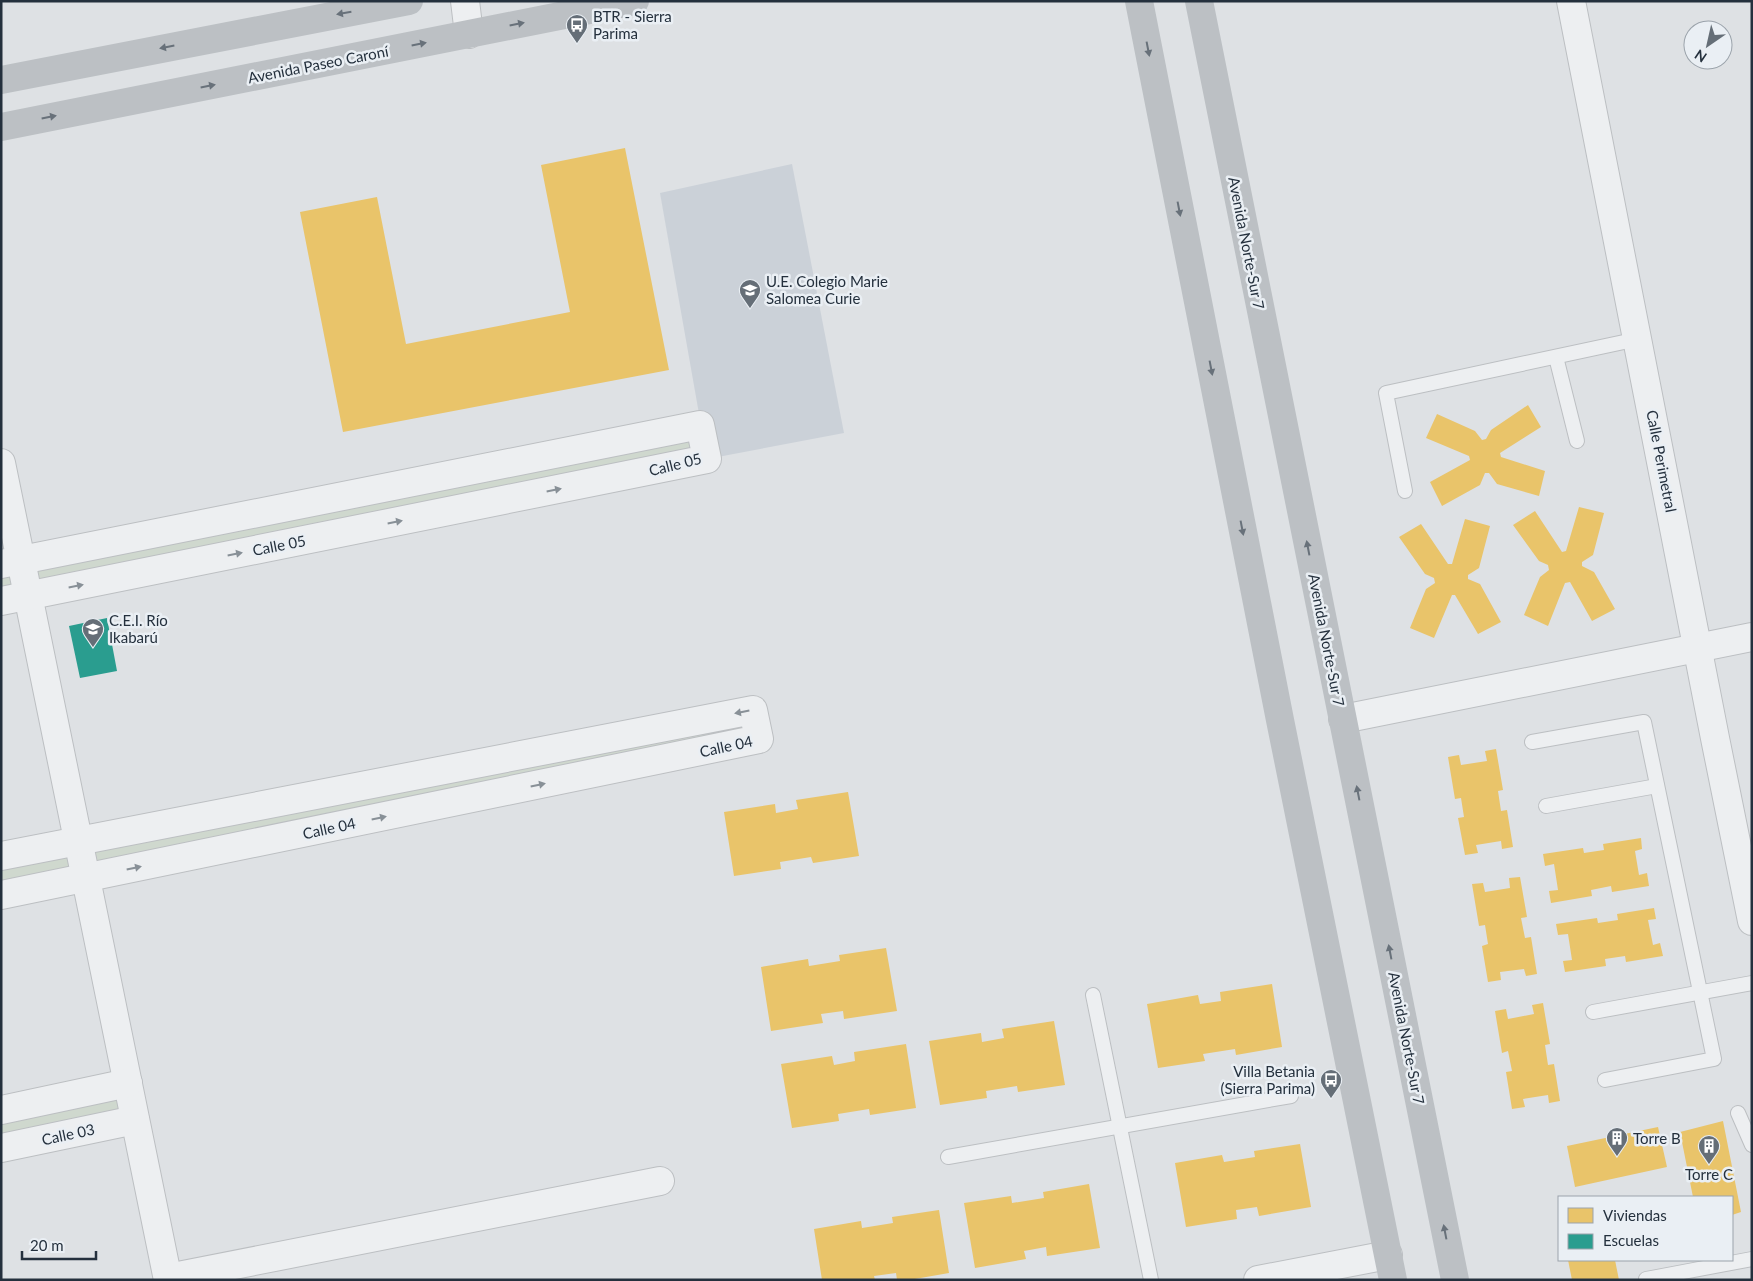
<svg xmlns="http://www.w3.org/2000/svg" width="1753" height="1281" viewBox="0 0 1753 1281" font-family="Lato,sans-serif">
<style>
.built{fill:#cbd1d8}
.green{fill:#cfd8ce}
.homes{fill:#e9c46a}
.schools{fill:#2a9d8f}
.lines{fill:none;stroke-linecap:round;stroke-linejoin:round}
.lane-casing{stroke:#bcbfc2;stroke-width:16}
.street-casing{stroke:#bcbfc2;stroke-width:30}
.lane{stroke:#edeff1;stroke-width:14}
.street{stroke:#edeff1;stroke-width:28}
.secondary{stroke:#bcc0c4;stroke-width:28}
.oneway{fill:#68717a}
.oneway2{fill:#889097}
.labels{text-anchor:middle;dominant-baseline:central;stroke-width:5;stroke-linejoin:round;paint-order:stroke}
.poi-label{font-size:15px;fill:#24303d;stroke:#eaeff4;text-anchor:start}
.street-label{font-size:15px;fill:#24303d;stroke:#eaeff4}
</style>
<rect width="100%" height="100%" fill="#dee1e4"/>
<!-- built -->
<polygon class="built" points="792,164 844,433 707,459 660,193"/>
<!-- green -->
<g class="green">
<polygon points="700,425 707,459 1,601 1,564"/>
<polygon points="753,710 759,739 1,895 1,856"/>
<polygon points="128,1085 135,1120 1,1147 1,1110"/>
</g>
<!-- homes -->
<g class="homes">
<polygon points="625,148 669,370 343,432 300,212 377,197 406,344 570,312 541,165"/>
<polygon points="1528,405 1541,427 1500,453 1501,457 1545,471 1539,496 1497,484 1489,473 1485,473 1480,485 1442,506 1430,482 1470,460 1469,456 1426,438 1437,414 1475,431 1482,440 1486,439 1491,430"/>
<polygon points="1579,507 1604,513 1593,555 1582,562 1582,566 1594,572 1615,609 1592,621 1570,582 1565,583 1548,626 1524,615 1540,577 1549,570 1548,565 1539,561 1513,525 1535,511 1562,552 1566,551"/>
<polygon points="1465,519 1490,526 1479,568 1468,575 1468,579 1480,584 1501,622 1478,634 1455,595 1452,595 1434,638 1410,628 1426,589 1435,583 1434,578 1425,574 1399,537 1421,524 1448,564 1452,564"/>
<polygon points="1496,749 1503,790 1498,791 1501,811 1507,810 1513,847 1502,849 1501,841 1476,845 1478,853 1465,855 1458,818 1464,817 1461,798 1455,799 1448,757 1459,755 1461,765 1487,761 1485,751"/>
<polygon points="848,792 859,856 813,863 811,857 780,862 781,869 734,876 724,812 775,804 776,813 798,809 796,800"/>
<polygon points="1641,838 1642,849 1635,851 1639,875 1647,873 1649,886 1612,892 1611,886 1591,890 1592,896 1551,903 1549,891 1558,890 1554,864 1545,866 1543,854 1583,848 1584,853 1604,850 1603,844"/>
<polygon points="1520,877 1527,917 1521,918 1525,938 1531,937 1537,974 1526,976 1524,969 1500,972 1501,980 1488,982 1482,946 1488,944 1485,925 1479,926 1472,884 1483,883 1485,892 1510,888 1509,878"/>
<polygon points="1654,908 1656,919 1648,920 1653,945 1660,943 1663,956 1626,962 1625,956 1605,959 1606,966 1565,972 1563,961 1572,960 1568,934 1558,935 1556,924 1597,918 1598,923 1618,920 1617,914"/>
<polygon points="886,948 897,1011 844,1019 843,1011 821,1014 823,1023 771,1031 761,967 808,959 809,966 840,961 839,955"/>
<polygon points="1272,984 1282,1047 1236,1055 1235,1049 1203,1054 1205,1061 1158,1068 1147,1004 1198,995 1200,1004 1221,1001 1220,992"/>
<polygon points="1543,1003 1550,1044 1545,1045 1548,1065 1554,1064 1560,1101 1549,1103 1548,1095 1523,1099 1525,1107 1512,1109 1506,1072 1512,1071 1508,1051 1502,1053 1495,1011 1506,1009 1508,1019 1534,1014 1532,1005"/>
<polygon points="1054,1021 1065,1085 1018,1092 1017,1086 986,1091 987,1098 940,1105 929,1041 981,1033 982,1042 1004,1038 1002,1029"/>
<polygon points="906,1044 916,1108 870,1115 869,1109 838,1114 839,1121 792,1128 781,1064 832,1056 834,1065 855,1061 854,1052"/>
<polygon points="1723,1121 1741,1212 1732,1215 1732,1197 1693,1197 1680,1132"/>
<polygon points="1658,1127 1667,1167 1575,1187 1567,1146"/>
<polygon points="1300,1144 1311,1207 1259,1216 1257,1207 1236,1210 1237,1219 1186,1227 1175,1163 1222,1155 1224,1162 1255,1157 1254,1151"/>
<polygon points="1089,1184 1100,1248 1047,1256 1046,1247 1024,1251 1026,1259 975,1268 964,1203 1011,1196 1012,1203 1044,1198 1043,1192"/>
<polygon points="939,1210 949,1273 909,1280 897,1280 896,1273 874,1276 875,1280 822,1280 814,1229 861,1221 862,1228 893,1223 892,1217"/>
<polygon points="1568,1260 1615,1260 1619,1280 1572,1280"/>
</g>
<!-- schools -->
<polygon class="schools" points="107,618 117,671 80,678 69,626"/>
<g class="lines">
<!-- lane casing -->
<g class="lane-casing">
<g id="lane">
<polyline points="1556,357 1577,441"/>
<polyline points="1405,491 1386,393 1638,339"/>
<polyline points="1532,742 1644,722 1714,1059 1605,1080"/>
<polyline points="1546,806 1657,786"/>
<polyline points="1093,995 1151,1280"/>
<polyline points="1593,1012 1752,983"/>
<polyline points="1738,1113 1752,1145"/>
<polyline points="948,1157 1291,1096"/>
<polyline points="1646,1279 1752,1259"/>
</g>
</g>
<!-- street casing -->
<g class="street-casing">
<g id="street">
<polyline points="465,1 469,34"/>
<path d="M 1571,1 C 1632,308 1689,615 1752,921"/>
<polyline points="1,463 168,1280"/>
<polyline points="1,564 700,425 707,459 1,601"/>
<polyline points="1343,719 1752,637"/>
<polyline points="1,856 753,710 759,739 1,895"/>
<polyline points="1,1110 128,1083"/>
<polyline points="1,1148 135,1120"/>
<polyline points="168,1278 660,1181"/>
<polyline points="1258,1280 1388,1255"/>
</g>
</g>
<!-- lane -->
<use href="#lane" class="lane"/>
<!-- street -->
<use href="#street" class="street"/>
<!-- secondary -->
<g class="secondary">
<polyline points="1139,1 1280,720 1393,1280"/>
<polyline points="1199,1 1455,1280"/>
<polyline points="1,80 409,1"/>
<polyline points="1,127 635,1"/>
</g>
</g>
<!-- one-way arrows -->
<defs><path id="oneway-solid" d="M-6-.8H1V-3.2L6.5 0L1 3.2V.8H-6Z" transform="scale(1.25)"/></defs>
<g class="oneway">
<use href="#oneway-solid" transform="translate(344 13) rotate(170)"/>
<use href="#oneway-solid" transform="translate(517 24) rotate(-11)"/>
<use href="#oneway-solid" transform="translate(419 44) rotate(-11)"/>
<use href="#oneway-solid" transform="translate(167 47) rotate(169)"/>
<use href="#oneway-solid" transform="translate(1148 49) rotate(79)"/>
<use href="#oneway-solid" transform="translate(208 86) rotate(-11)"/>
<use href="#oneway-solid" transform="translate(49 117) rotate(-11)"/>
<use href="#oneway-solid" transform="translate(1179 209) rotate(79)"/>
<use href="#oneway-solid" transform="translate(1211 368) rotate(79)"/>
<use href="#oneway-solid" transform="translate(1242 528) rotate(79)"/>
<use href="#oneway-solid" transform="translate(1308 548) rotate(-101)"/>
<use href="#oneway-solid" transform="translate(1358 793) rotate(-101)"/>
<use href="#oneway-solid" transform="translate(1390 952) rotate(-101)"/>
<use href="#oneway-solid" transform="translate(1445 1232) rotate(-101)"/>
</g>
<g class="oneway2">
<use href="#oneway-solid" transform="translate(554 490) rotate(-11)"/>
<use href="#oneway-solid" transform="translate(395 522) rotate(-11)"/>
<use href="#oneway-solid" transform="translate(235 554) rotate(-11)"/>
<use href="#oneway-solid" transform="translate(76 586) rotate(-11)"/>
<use href="#oneway-solid" transform="translate(742 712) rotate(169)"/>
<use href="#oneway-solid" transform="translate(538 785) rotate(-12)"/>
<use href="#oneway-solid" transform="translate(379 818) rotate(-12)"/>
<use href="#oneway-solid" transform="translate(134 868) rotate(-12)"/>
</g>
<!-- icons -->
<defs>
<g id="bus-pin" transform="scale(1.125)"><path d="M0 17L-7.5 6A9.5 9.5 0 1 1 7.5 6Z" fill="#656e77" stroke="#eaeff4"/><path d="M-5-6H5V4H4V6H2V4H-2V6H-4V4H-5ZM-3.5-4V0h7V-4ZM-3.5 1.2v1.5H-2V1.2ZM2 1.2v1.5H3.5V1.2Z" fill="#fff"/></g>
<g id="school-pin" transform="scale(1.125)"><path d="M0 17L-7.5 6A9.5 9.5 0 1 1 7.5 6Z" fill="#656e77" stroke="#eaeff4"/><path d="M0-5L7-2L0 1L-7-2ZM-4 1L0 2.5L4 1V4Q0 6-4 4Z" fill="#fff"/></g>
<g id="building-pin" transform="scale(1.125)"><path d="M0 17L-7.5 6A9.5 9.5 0 1 1 7.5 6Z" fill="#656e77" stroke="#eaeff4"/><path d="M-4-6H4V6H1V3H-1V6H-4ZM-2.5-4.3h1.7v1.8h-1.7ZM.8-4.3h1.7v1.8H.8ZM-2.5-1h1.7V.8h-1.7ZM.8-1h1.7V.8H.8Z" fill="#fff"/></g>
</defs>
<g fill-rule="evenodd">
<use href="#bus-pin" x="577" y="25"/>
<use href="#school-pin" x="750" y="290"/>
<use href="#school-pin" x="93" y="629"/>
<use href="#bus-pin" x="1331" y="1080"/>
<use href="#building-pin" x="1617" y="1138"/>
<use href="#building-pin" x="1709" y="1146"/>
</g>
<g class="labels">
<!-- poi labels -->
<g class="poi-label">
<text x="593" y="16">BTR - Sierra<tspan x="593" dy="17">Parima</tspan></text>
<text x="766" y="281">U.E. Colegio Marie<tspan x="766" dy="17">Salomea Curie</tspan></text>
<text x="109" y="620">C.E.I. Río<tspan x="109" dy="17">Ikabarú</tspan></text>
<text x="1315" y="1071" text-anchor="end">Villa Betania<tspan x="1315" dy="17">(Sierra Parima)</tspan></text>
<text x="1633" y="1138">Torre B</text>
<text x="1709" y="1174" text-anchor="middle">Torre C</text>
</g>
<!-- street labels -->
<g class="street-label">
<text transform="translate(318 64) rotate(-11)">Avenida Paseo Caroní</text>
<text transform="translate(1247 243) rotate(79)">Avenida Norte-Sur 7</text>
<text transform="translate(1662 461) rotate(79)">Calle Perimetral</text>
<text transform="translate(675 464) rotate(-14)">Calle 05</text>
<text transform="translate(279 545) rotate(-11)">Calle 05</text>
<text transform="translate(1327 640) rotate(79)">Avenida Norte-Sur 7</text>
<text transform="translate(726 746) rotate(-12)">Calle 04</text>
<text transform="translate(329 828) rotate(-12)">Calle 04</text>
<text transform="translate(1407 1038) rotate(79)">Avenida Norte-Sur 7</text>
<text transform="translate(68 1134) rotate(-12)">Calle 03</text>
</g>
</g>
<!-- border -->
<rect width="1753" height="1281" fill="none" stroke="#24303d" stroke-width="5"/>
<!-- legend -->
<rect x="1558" y="1196" width="175" height="65" fill="#eaeff4" stroke="#9ba3ab"/>
<rect x="1568" y="1208" width="25" height="15" fill="#e9c46a" stroke="#9ba3ab"/>
<text x="1603" y="1221" font-size="15" fill="#24303d">Viviendas</text>
<rect x="1568" y="1234" width="25" height="15" fill="#2a9d8f" stroke="#9ba3ab"/>
<text x="1603" y="1246" font-size="15" fill="#24303d">Escuelas</text>
<!-- north arrow -->
<g transform="translate(1708 45) rotate(214)"><circle r="24" fill="#eaeff4" stroke="#9ba3ab"/>
<path d="M0-4L9 19L0 12L-9 19Z" fill="#656e77"/>
<text y="-8" font-size="14" font-weight="bold" text-anchor="middle" fill="#24303d">N</text>
</g>
<!-- scale -->
<path d="M22 1251v8h74v-8" fill="none" stroke="#24303d" stroke-width="2.5"/>
<text x="30" y="1251" font-size="15" fill="#24303d" stroke="#eaeff4" stroke-width="4" paint-order="stroke">20 m</text>
</svg>
